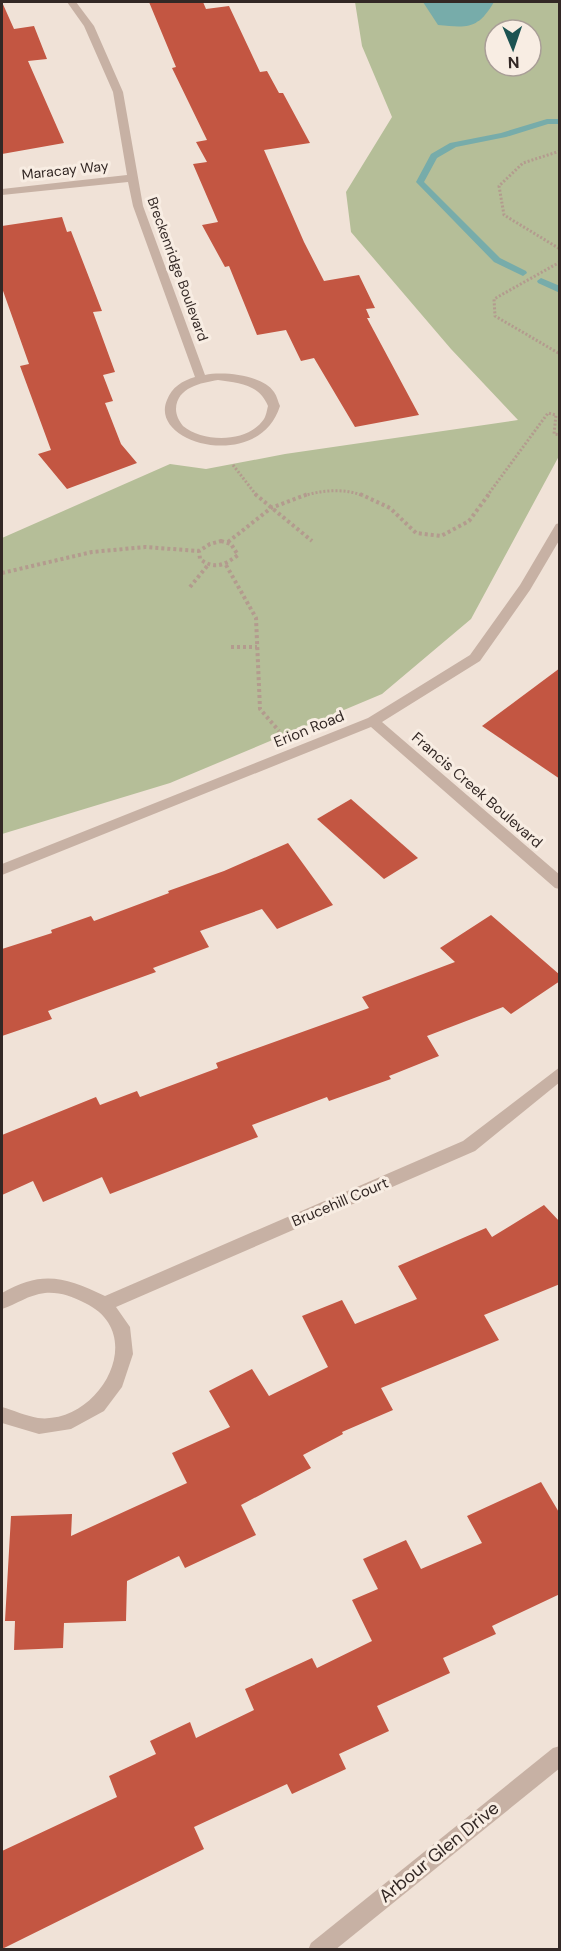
<svg xmlns="http://www.w3.org/2000/svg" width="561" height="1951" viewBox="0 0 561 1951" font-family="'DM Sans',sans-serif">
<style>
.green{fill:#b5be98;fill-rule:evenodd}
.water{fill:#77acaa}
.lines{fill:none;stroke-linecap:round;stroke-linejoin:round}
.stream{fill:#77acaa;fill-rule:evenodd}
.building{fill:#c35642}
.path-far1{stroke:#b39b8e;stroke-width:3;stroke-dasharray:2 2;stroke-linecap:butt}
.path{stroke:#b39b8e;stroke-width:4;stroke-dasharray:3 3;stroke-linecap:butt}
.minor{fill:#c7b1a4;fill-rule:evenodd}
.labels{text-anchor:middle;dominant-baseline:central;stroke-width:6;stroke-linejoin:round;paint-order:stroke}
.far-street-label{font-size:14px;fill:#332825;stroke:#f8ede3}
.street-label{font-size:15px;fill:#332825;stroke:#f8ede3}
.near-street-label{font-size:18px;fill:#332825;stroke:#f8ede3}
</style>
<rect width="100%" height="100%" fill="#f0e2d7"/>
<!-- green -->
<path class="green" d="M 355,2 L 559,2 L 559,456 L 471,619 L 382,694 L 170,783 L 2,834 L 2,538 L 170,464 L 206,469 L 285,454 L 518,420 L 451,349 L 351,232 L 346,192 L 392,117 L 362,46 ZM 495,30 L 531,30 L 531,66 L 495,66 Z"/>
<!-- water -->
<path class="water" d="M 423,2 L 494,2 C 478,29 468,28 438,25 Z"/>
<g class="lines">
<!-- stream -->
<g class="stream">
<polygon points="547,119 560,119 560,124 548,124 506,137 456,147 437,158 424,182 500,258 526,271 527,273 523,276 494,262 416,182 431,154 450,143 501,133"/>
<polygon points="541,278 560,286 560,293 538,283 537,281"/>
</g>
</g>
<!-- building -->
<g class="building">
<polygon points="2,2 14,29 34,26 47,59 28,61 64,143 2,154"/>
<polygon points="149,2 203,2 206,9 229,6 260,72 267,71 279,93 283,93 310,143 264,150 304,242 324,281 359,275 375,308 366,309 370,318 367,318 419,415 355,427 314,358 301,361 286,330 257,335 229,266 225,267 202,225 218,222 193,164 207,162 196,142 207,140 172,68 176,67"/>
<polygon points="62,217 67,232 71,231 102,311 93,312 115,372 103,375 113,401 105,403 121,444 137,463 67,489 38,454 51,450 20,366 29,364 2,288 2,226"/>
<polygon points="560,668 560,779 482,726"/>
<polygon points="351,799 418,858 384,879 317,819"/>
<polygon points="288,843 333,905 277,929 262,909 200,931 209,947 153,968 156,972 48,1011 52,1019 2,1036 2,949 52,933 51,930 91,916 94,921 169,893 168,891 224,871"/>
<polygon points="491,915 560,975 560,981 511,1014 503,1007 427,1036 439,1056 389,1076 391,1079 329,1101 327,1097 252,1125 258,1137 110,1194 102,1177 43,1202 33,1181 2,1195 2,1135 96,1097 100,1105 137,1091 140,1097 218,1068 216,1063 369,1008 362,997 455,962 440,948"/>
<polygon points="544,1205 560,1222 560,1284 484,1315 499,1340 381,1388 393,1410 342,1432 343,1434 303,1455 311,1468 241,1505 256,1535 185,1568 179,1556 127,1581 126,1621 64,1623 63,1648 14,1650 15,1621 5,1621 11,1516 72,1514 71,1536 187,1483 172,1453 230,1427 209,1391 252,1369 269,1396 328,1367 302,1316 342,1300 355,1324 417,1299 398,1266 486,1228 492,1237"/>
<polygon points="541,1482 560,1514 560,1594 492,1626 496,1634 443,1658 450,1673 377,1706 389,1731 339,1754 346,1769 292,1794 287,1784 194,1827 204,1849 2,1949 2,1851 117,1797 109,1776 156,1754 150,1741 190,1722 196,1738 254,1710 245,1689 312,1658 317,1668 372,1641 352,1600 378,1589 363,1559 406,1540 421,1569 482,1543 467,1516"/>
</g>
<g class="lines">
<!-- path-far1 -->
<g class="path-far1">
<polyline points="560,151 523,163 499,186 504,215 560,249"/>
<polyline points="560,262 494,299 495,316 560,354"/>
<polyline points="233,465 257,496"/>
<path d="M 304,496 C 320,490 347,488 363,496"/>
<polyline points="487,496 548,413 556,415 554,434 560,435"/>
</g>
<!-- path -->
<g class="path">
<polyline points="255,494 312,541"/>
<polyline points="360,494 390,508 416,533 441,536 469,521 489,494"/>
<path d="M 221,541 L 231,544 L 238,555 C 225,565 214,570 200,559 L 199,551 L 210,544 Z"/>
<polyline points="228,542 271,508 308,494"/>
<polyline points="226,565 256,618 260,709 279,731"/>
<polyline points="2,573 92,552 145,547 199,551"/>
<polyline points="190,587 208,565"/>
<polyline points="231,647 257,647"/>
</g>
<!-- minor -->
<g class="minor">
<path d="M 67,2 L 76,2 L 94,26 L 123,92 L 143,206 L 205,375 C 223,371 263,375 274,392 C 277,396 278,402 280,406 C 259,473 148,444 167,400 C 172,387 182,381 195,377 L 133,206 L 128,182 L 2,195 L 2,189 L 127,175 L 113,92 L 84,26 ZM 218,380 C 239,383 259,384 268,406 C 267,410 266,416 264,419 C 248,443 204,443 183,426 C 179,421 176,415 176,409 C 177,387 201,383 218,380 Z"/>
<polygon points="560,523 560,539 530,590 480,661 382,722 560,875 560,889 555,888 371,727 2,875 2,864 368,718 407,694 470,655 520,585 556,524"/>
<path d="M 560,1067 L 560,1082 L 475,1151 L 116,1307 L 130,1327 L 133,1354 L 122,1387 L 104,1411 L 71,1429 L 39,1434 L 2,1423 L 2,1407 C 13,1410 26,1416 38,1418 C 99,1425 150,1334 85,1303 C 71,1296 60,1292 45,1293 C 28,1295 17,1304 2,1309 L 2,1293 C 42,1270 65,1277 105,1296 L 463,1141 Z"/>
<polygon points="560,1746 560,1768 335,1950 308,1950 311,1943 553,1748"/>
</g>
</g>
<g class="labels">
<!-- far-street labels -->
<g class="far-street-label">
<text transform="translate(65 170) rotate(-6)">Maracay Way</text>
<text transform="translate(178 269) rotate(70)">Breckenridge Boulevard</text>
</g>
<!-- street labels -->
<g class="street-label">
<text transform="translate(309 729) rotate(-22)">Erion Road</text>
<text transform="translate(477 790) rotate(41)">Francis Creek Boulevard</text>
<text transform="translate(340 1202) rotate(-23)">Brucehill Court</text>
</g>
<!-- near-street labels -->
<g class="near-street-label">
<text transform="translate(439 1852) rotate(-39)">Arbour Glen Drive</text>
</g>
</g>
<!-- border -->
<rect width="561" height="1951" fill="none" stroke="#332825" stroke-width="6"/>
<!-- north arrow -->
<g transform="translate(513 48) rotate(178)"><circle r="28" fill="#f8ede3" stroke="#a99e97" stroke-width="1.5"/>
<path d="M0-4.5L10 22L0 15L-10 22Z" fill="#1c5352"/>
<text y="-9" font-size="16" font-weight="bold" text-anchor="middle" fill="#332825">N</text>
</g>
</svg>
